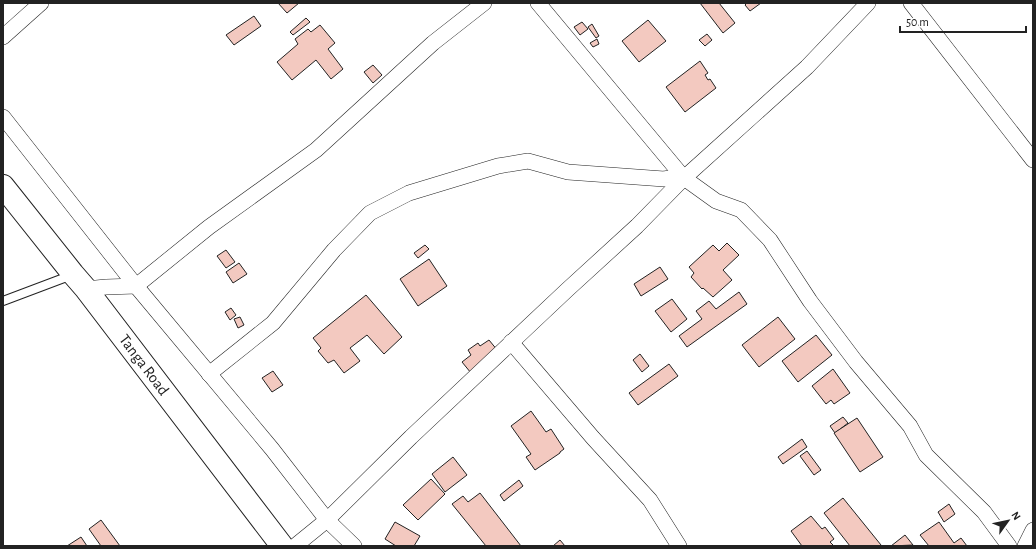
<svg xmlns="http://www.w3.org/2000/svg" width="1036" height="549" viewBox="0 0 1036 549" font-family="'Alegreya Sans',sans-serif">
<style>
.building{fill:#f3c9c0;stroke:#222}
.lines{fill:none;stroke-linecap:round;stroke-linejoin:round}
.service-casing{stroke:#222;stroke-width:10}
.minor-casing{stroke:#222;stroke-width:16}
.trunk-casing{stroke:#222;stroke-width:24}
.service{stroke:#fff;stroke-width:8}
.minor{stroke:#fff;stroke-width:15}
.trunk{stroke:#fff;stroke-width:22}
.labels{text-anchor:middle;dominant-baseline:central;stroke-width:3;stroke-linejoin:round;paint-order:stroke}
.street-label{font-size:16px;fill:#222;stroke:#fff}
</style>
<rect width="100%" height="100%" fill="#fff"/>
<!-- building -->
<g class="building">
<polygon points="278,3 299,3 287,13"/>
<polygon points="700,3 719,3 735,23 723,33"/>
<polygon points="747,3 761,3 750,11 745,5"/>
<polygon points="254,16 261,26 234,45 226,35"/>
<polygon points="306,18 310,22 293,35 290,32"/>
<polygon points="648,20 666,41 639,62 622,41"/>
<polygon points="582,22 588,29 580,35 574,27"/>
<polygon points="592,24 599,36 596,38 588,27"/>
<polygon points="320,25 335,43 328,49 343,69 331,79 316,60 292,80 277,62 298,44 295,39 308,29 311,32"/>
<polygon points="707,34 712,40 705,46 699,40"/>
<polygon points="597,39 599,44 593,47 590,43"/>
<polygon points="700,61 708,73 705,75 708,80 710,79 716,88 685,112 666,87"/>
<polygon points="373,65 382,75 373,83 364,72"/>
<polygon points="727,243 739,255 723,270 732,280 713,297 703,288 702,289 691,277 694,273 689,267 713,245 719,251"/>
<polygon points="425,245 429,249 418,258 414,253"/>
<polygon points="226,250 235,262 226,268 217,256"/>
<polygon points="429,259 447,286 418,306 400,279"/>
<polygon points="239,263 247,274 233,283 226,272"/>
<polygon points="660,267 668,279 641,296 634,284"/>
<polygon points="739,292 747,304 687,347 679,336 702,319 696,311 709,301 716,309"/>
<polygon points="366,295 402,337 384,354 367,335 350,348 360,361 344,373 334,360 328,363 318,351 321,348 313,338"/>
<polygon points="672,299 687,319 671,332 655,311"/>
<polygon points="231,308 236,315 230,320 225,312"/>
<polygon points="240,317 244,325 238,328 234,319"/>
<polygon points="778,317 795,339 759,367 742,345"/>
<polygon points="816,335 832,355 798,382 782,361"/>
<polygon points="489,340 498,351 471,373 462,362 471,355 468,350 478,343 480,346"/>
<polygon points="640,354 649,366 642,372 633,360"/>
<polygon points="669,364 678,376 638,405 629,393"/>
<polygon points="833,369 850,393 834,404 831,400 826,404 812,386"/>
<polygon points="273,371 283,385 272,392 262,378"/>
<polygon points="531,411 546,432 551,429 564,449 560,452 560,453 535,470 526,457 531,454 511,426"/>
<polygon points="843,417 848,423 835,433 830,426"/>
<polygon points="857,418 883,457 860,472 834,433"/>
<polygon points="802,439 807,447 783,464 778,457"/>
<polygon points="807,451 821,470 814,475 800,456"/>
<polygon points="453,457 467,475 445,492 432,474"/>
<polygon points="431,479 445,494 418,520 403,505"/>
<polygon points="519,480 523,486 504,501 500,495"/>
<polygon points="480,493 521,546 486,546 452,504 463,496 468,502"/>
<polygon points="843,498 881,545 880,546 850,546 824,513"/>
<polygon points="949,504 955,514 944,522 938,512"/>
<polygon points="811,516 822,529 825,527 834,539 830,542 834,546 802,546 791,531"/>
<polygon points="101,520 120,546 101,546 89,529"/>
<polygon points="395,522 420,536 414,546 396,546 385,539"/>
<polygon points="939,522 954,543 961,538 967,546 929,546 920,535"/>
<polygon points="905,535 913,545 891,546"/>
<polygon points="81,537 87,546 67,546"/>
<polygon points="560,540 565,546 553,546"/>
</g>
<g class="lines">
<!-- service casing -->
<g class="service-casing">
<polyline id="service" points="3,301 72,275"/>
</g>
<!-- minor casing -->
<g class="minor-casing">
<g id="minor">
<polyline points="538,3 684,178 716,201 741,210 770,240 810,301 856,362 910,426 926,455 984,512 1009,546"/>
<polyline points="911,3 1033,160"/>
<polyline points="3,37 41,3"/>
<polyline points="3,117 136,286 272,449 327,520 354,546"/>
<polyline points="86,289 106,287 136,286 209,227 316,150 433,43 484,3"/>
<polyline points="511,342 593,438 650,500 679,546"/>
<polyline points="209,374 273,323 334,250 370,213 409,193 498,166 528,161 568,172 664,179 682,176"/>
<polyline points="295,546 327,520 411,437 567,290 637,226 684,178 807,67 868,3"/>
<polyline points="1025,546 1033,530"/>
</g>
</g>
<!-- trunk casing -->
<g class="trunk-casing">
<polyline id="trunk" points="3,186 73,274 86,289 282,546"/>
</g>
<!-- service -->
<use href="#service" class="service"/>
<!-- minor -->
<use href="#minor" class="minor"/>
<!-- trunk -->
<use href="#trunk" class="trunk"/>
</g>
<g class="labels">
<!-- street labels -->
<g class="street-label">
<text transform="translate(144 365) rotate(53)">Tanga Road</text>
</g>
</g>
<!-- border -->
<rect width="1036" height="549" fill="none" stroke="#222222" stroke-width="8"/>
<!-- north arrow -->
<g transform="translate(1008 521) rotate(57)" stroke="#ffffff" stroke-width="3" paint-order="stroke">
<path d="M0-3L7 15L0 10L-7 15Z" fill="#222222"/>
<text y="-6" font-size="11" font-weight="bold" text-anchor="middle" fill="#222222">N</text>
</g>
<!-- scale -->
<path d="M900 26v6h126v-6" fill="none" stroke="#222222" stroke-width="2"/>
<text x="906" y="26" font-size="12" fill="#222222" stroke="#ffffff" stroke-width="3" paint-order="stroke">50 m</text>
</svg>
